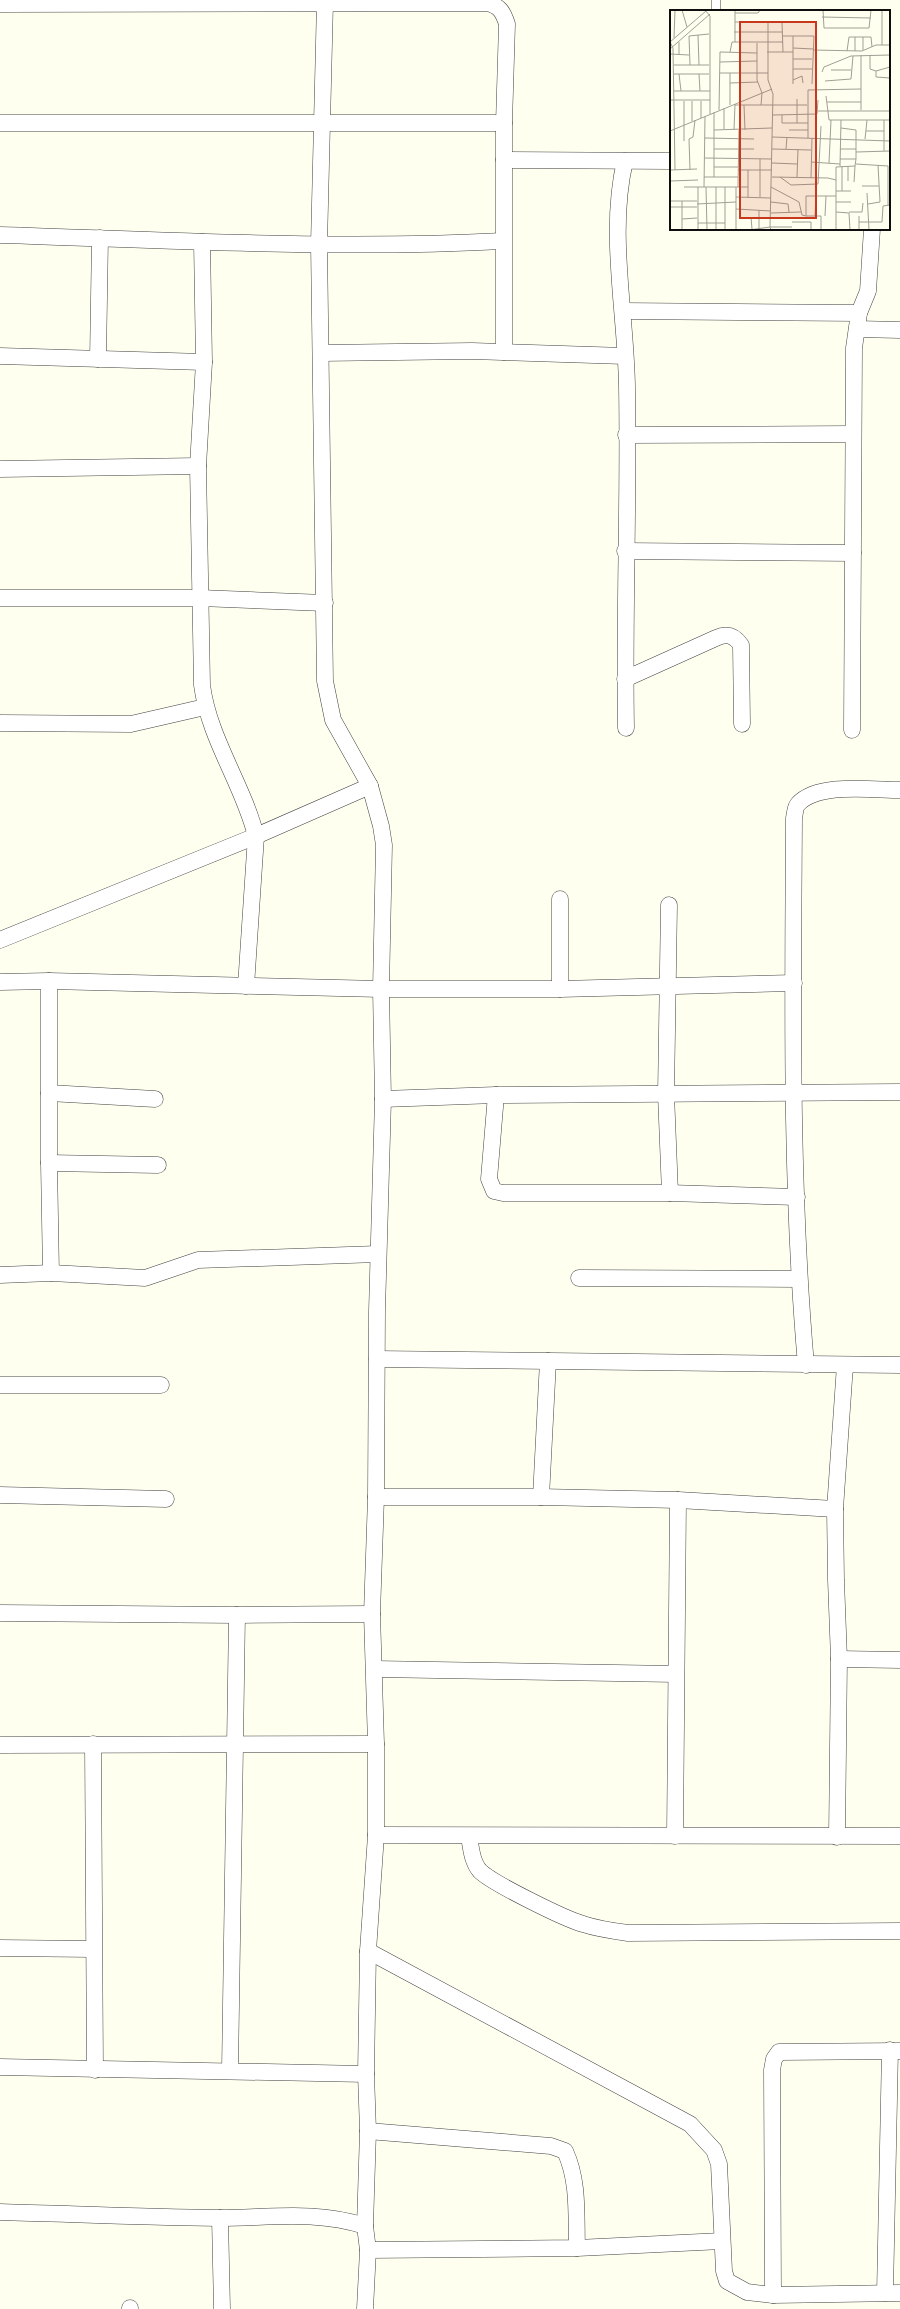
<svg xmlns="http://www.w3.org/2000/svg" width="900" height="2309" viewBox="0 0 900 2309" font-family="Literata,serif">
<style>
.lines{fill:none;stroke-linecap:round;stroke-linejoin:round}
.service-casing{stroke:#414141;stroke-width:9}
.minor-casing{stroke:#414141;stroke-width:17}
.service{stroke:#fff;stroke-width:8}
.minor{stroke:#fff;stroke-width:16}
.inset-road{fill:none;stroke:#9f9f95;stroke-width:1}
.view{fill:#c7381d;fill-opacity:0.15;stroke:#c7381d;stroke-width:2}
.inset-edge{fill:none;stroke:#0e0e0e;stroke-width:2}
</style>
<rect width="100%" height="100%" fill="#ffffef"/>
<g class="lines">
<!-- service casing -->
<g class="service-casing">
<polyline id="service" points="716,0 716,11"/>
</g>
<!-- minor casing -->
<g class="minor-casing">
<g id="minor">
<polyline points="325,2 319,244 325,681 333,720 370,786 381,826 384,845 381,989 383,1099 377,1311 376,1497 372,1614 376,1744 376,1835 368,1951 366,2074 368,2131 365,2226 368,2250 365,2309"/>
<path d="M 0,4 L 487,3 C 500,6 503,12 507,24 L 504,123 L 504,352"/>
<polyline points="0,123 504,123"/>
<polyline points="504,160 671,161"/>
<path d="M 625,161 C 608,232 626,314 627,387 C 629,500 624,614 626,728"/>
<path d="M 0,235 C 168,240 336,250 503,241"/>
<path d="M 202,242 L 204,362 L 198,466 L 202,685 C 209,739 243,784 256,836 L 246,986"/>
<polyline points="623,311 859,313"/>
<polyline points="857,329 900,330"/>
<polyline points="321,353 472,351 625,356"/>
<polyline points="0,356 204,362"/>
<polyline points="98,359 100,238"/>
<polyline points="626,435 853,434"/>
<polyline points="0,469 198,466"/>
<polyline points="625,551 853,553"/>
<polyline points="0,598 200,598 325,603"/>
<path d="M 625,679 L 716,638 C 727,633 734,635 741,645 L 742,724"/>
<polyline points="0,723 131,724 205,707"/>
<polyline points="852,730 854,348 859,313 868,291 872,229"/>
<polyline points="560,899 560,989"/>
<polyline points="669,905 666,1094 670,1193"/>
<polyline points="0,940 256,836 370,786"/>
<polyline points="49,981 49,1163 51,1273"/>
<polyline points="0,982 49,981 381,989 560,989 794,983"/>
<polyline points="49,1093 155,1099"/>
<polyline points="496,1095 489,1179 494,1191 503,1193 670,1193 797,1197"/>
<polyline points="383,1099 496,1095 900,1092"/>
<polyline points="49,1163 158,1165"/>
<polyline points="0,1275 51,1273 145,1278 198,1260 378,1254"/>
<polyline points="579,1278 799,1279"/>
<polyline points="377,1359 900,1365"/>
<path d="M 806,1365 C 790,1183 793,1001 794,818 C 795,814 795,807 798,804 C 818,782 873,790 900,790"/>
<polyline points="0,1385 161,1385"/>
<polyline points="0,1495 166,1499"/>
<polyline points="376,1497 541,1497 678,1500 835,1509"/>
<polyline points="541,1497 548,1361"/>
<polyline points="0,1613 237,1615 372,1614"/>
<polyline points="839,1659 900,1660"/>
<polyline points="375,1669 676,1674"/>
<polyline points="93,1744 95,2070"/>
<polyline points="0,1745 376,1744"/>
<polyline points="376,1835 900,1836"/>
<path d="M 469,1836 C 471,1848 472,1862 480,1871 C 492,1883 565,1919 583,1924 C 598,1929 613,1931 628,1933 L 900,1931"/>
<polyline points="675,1836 678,1500"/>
<polyline points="837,1837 839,1659 836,1580 835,1509 845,1365"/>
<polyline points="0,1948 93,1949"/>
<polyline points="368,1951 690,2124 714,2150 719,2164 724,2271 727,2281 747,2292 773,2295"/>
<polyline points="900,2051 779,2052 774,2059 772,2070 773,2295 900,2293"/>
<polyline points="0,2067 366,2074"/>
<polyline points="230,2070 237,1615"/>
<path d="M 368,2131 L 551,2146 L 565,2151 C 579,2181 576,2215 577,2248"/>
<path d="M 0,2212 C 73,2214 145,2217 218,2218 C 269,2218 316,2210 365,2226"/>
<polyline points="220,2218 222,2309"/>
<polyline points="368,2250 577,2248 722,2241"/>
<polyline points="885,2293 890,2050"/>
<polyline points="130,2308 130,2309"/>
</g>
</g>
<!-- service -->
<use href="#service" class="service"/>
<!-- minor -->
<use href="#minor" class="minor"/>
</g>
<!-- overview -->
<g transform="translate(670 10)">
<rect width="220" height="220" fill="#ffffef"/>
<path class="inset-road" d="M 12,0 L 17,17M 35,0 L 40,6 L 40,104M 153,0 L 154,18 L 199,18 L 201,0M 65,3 L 88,3 L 90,0M 152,7 L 201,8M 65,12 L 112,12 L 113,42M 64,22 L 113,22M 28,25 L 29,55M 113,26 L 144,26 L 142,74M 123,26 L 123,74M 185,27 L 185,41M 193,27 L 193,40M 4,28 L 5,0M 0,32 L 3,38 L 5,160M 0,32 L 36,1M 9,32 L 9,45M 65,32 L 65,0M 87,33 L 87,70 L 92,83 L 91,95M 212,35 L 212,0M 123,38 L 143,39M 0,39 L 40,4M 143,40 L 192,41 L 206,35 L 220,35M 177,41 L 179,27 L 201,27 L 202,37M 60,42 L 62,32 L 113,32M 97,42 L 123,42M 0,44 L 19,45M 200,46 L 200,59 L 206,61 L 206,67 L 220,68M 123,49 L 142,49M 50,52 L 87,51M 4,55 L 39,55M 20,55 L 19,26 L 39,24M 123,59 L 142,59M 161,60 L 181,60M 206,61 L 220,57M 152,62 L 154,57 L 181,46 L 220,45M 50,63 L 98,63M 60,63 L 60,95M 4,64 L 39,64M 9,64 L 11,81M 29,64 L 30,81M 123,70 L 132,66 L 133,73M 155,71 L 181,69 L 183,46M 60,73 L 88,72M 4,81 L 40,81M 156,86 L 159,110 L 220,110M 127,89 L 127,113M 0,90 L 40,90M 14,91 L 14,131M 157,92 L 191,92M 65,95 L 137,95M 74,95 L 75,120M 49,100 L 50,42 L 87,43M 191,100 L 191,45M 148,101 L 220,101M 103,105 L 147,104 L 148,90M 112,105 L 112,113 L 138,113M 31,108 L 31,91M 22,111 L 22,91M 54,119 L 54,98M 44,120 L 102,118M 64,120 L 65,94M 119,120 L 138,120M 0,121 L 102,79M 196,121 L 214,121M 102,127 L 220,131M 35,128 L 84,129M 138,128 L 138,80 L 191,79M 195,129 L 197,110M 44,139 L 84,139M 102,139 L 141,140M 116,139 L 117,127M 170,139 L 186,139M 214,141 L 214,110M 186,142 L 220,141M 35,148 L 102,149M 170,149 L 186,149M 141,152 L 170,154M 102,153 L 127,154M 159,153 L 161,110M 186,154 L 218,156 L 218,195M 170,156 L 171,110M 172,156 L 172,181M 44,157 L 68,157M 0,160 L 27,159M 20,160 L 19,129 L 23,127 L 25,110M 68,160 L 102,160M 78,160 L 78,187M 34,167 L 68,167M 44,167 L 44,102M 102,167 L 158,168 L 166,170M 110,167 L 121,175 L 148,174 L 151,116M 127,167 L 128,139M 141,168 L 142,128M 0,171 L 28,170M 178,171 L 178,156M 184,172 L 185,156M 192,176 L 209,176M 14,177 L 78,177M 34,177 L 35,106M 36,177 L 37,220M 55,177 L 55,220M 66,177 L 66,220M 68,177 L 69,120M 101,177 L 129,192 L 132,205 L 136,206M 166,181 L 181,181M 197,183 L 199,220M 66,187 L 101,188M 90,187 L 90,149M 0,191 L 27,191M 101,192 L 118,194 L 119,202M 166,192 L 181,192M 27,194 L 66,192M 198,194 L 210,192 L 208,155M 0,197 L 27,197M 66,199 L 101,201M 89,200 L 89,218M 166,202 L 179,203 L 180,220M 179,202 L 192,202 L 193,193M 101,203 L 131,202M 145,206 L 146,186M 155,206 L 156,186M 189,206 L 189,220M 81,207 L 82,219M 12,209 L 27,208M 122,212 L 141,212 L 141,220M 189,212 L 212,212 L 213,196 L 220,195M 28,213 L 55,213M 12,220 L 12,191M 28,220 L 28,177M 46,220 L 46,177M 79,220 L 100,217 L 103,84 L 98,70 L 98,12M 101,220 L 100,217 L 122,217M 151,220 L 151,206 L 136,206 L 136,186 L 166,186M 166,220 L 166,157 L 185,156 L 186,149 L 186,120 L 171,118"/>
<path class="view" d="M 70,12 L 146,12 L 146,208 L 70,208 Z"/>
<rect width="220" height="220" class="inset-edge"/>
</g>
</svg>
